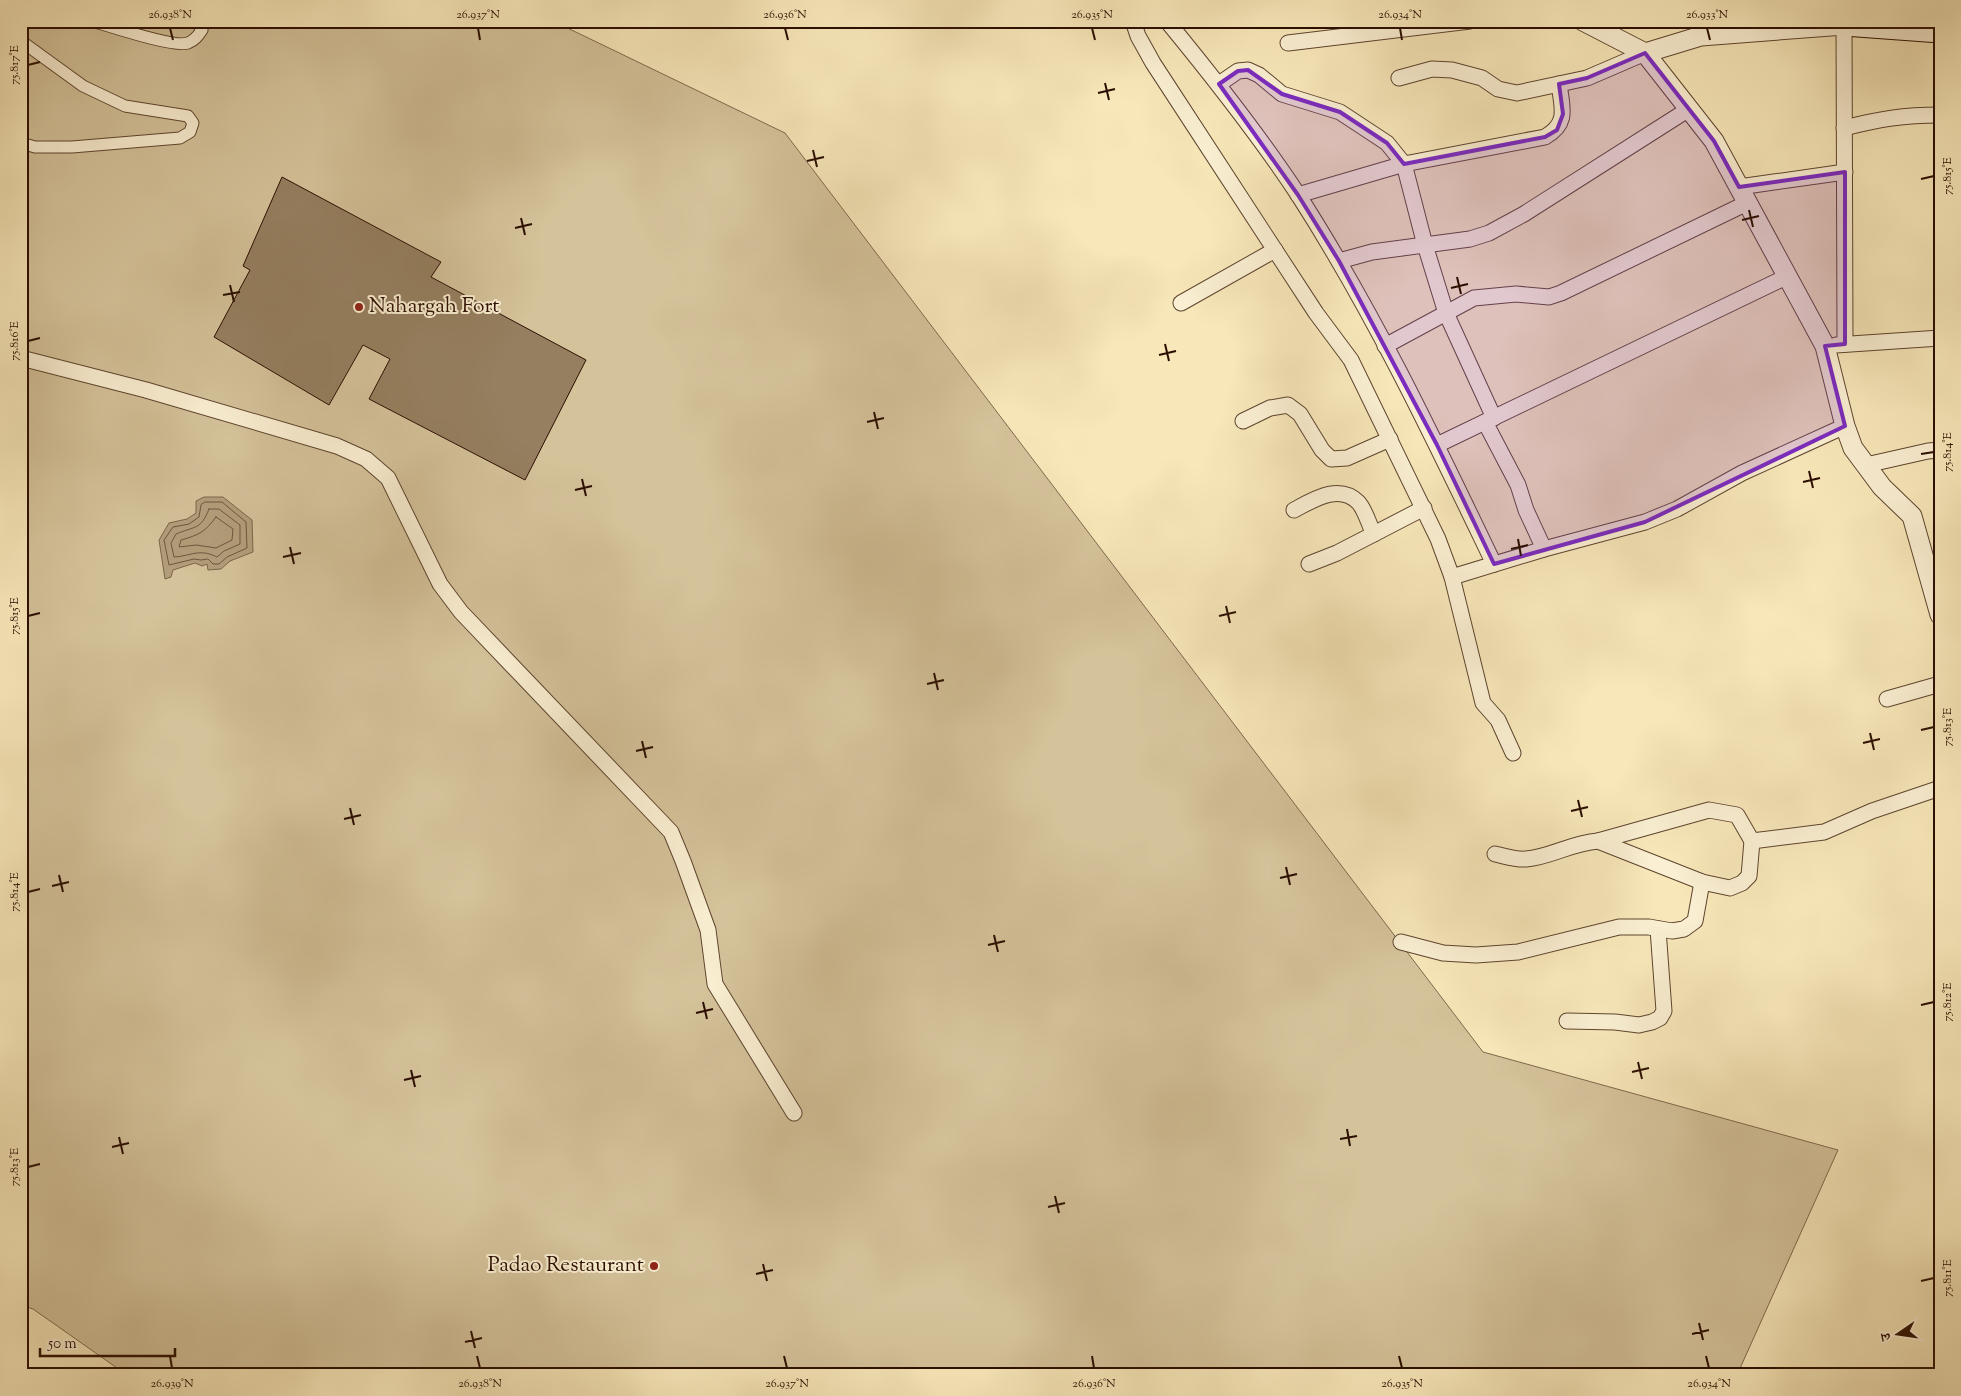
<svg xmlns="http://www.w3.org/2000/svg" width="1961" height="1396" viewBox="0 0 1961 1396" font-family="'Sorts Mill Goudy','Noto Serif Devanagari',serif">
<style>
.green{fill:#d4c29a;stroke:#80684d}
.water{fill:#b29d7a;stroke:#7c6449}
.lines{fill:none;stroke-linecap:round;stroke-linejoin:round}
.shore{stroke:#6e563d;stroke-width:1}
.building{fill:#957f60;stroke:#2b0e00}
.pedestrian-casing{stroke:#5e442e;stroke-width:13}
.minor-casing{stroke:#5e442e;stroke-width:17}
.tertiary-casing{stroke:#5e442e;stroke-width:21}
.secondary-casing{stroke:#2b0e00;stroke-width:23}
.pedestrian{stroke:#faefd2;stroke-width:11}
.minor{stroke:#faefd2;stroke-width:15}
.tertiary{stroke:#faefd2;stroke-width:19}
.secondary{stroke:#faefd2;stroke-width:21}
.marked{fill:#7b2cbf;fill-opacity:0.2;stroke:#7b2cbf;stroke-width:4;stroke-linejoin:round}
.ticks{fill:none;stroke:#2b0e00;stroke-width:2}
.poi-dot{fill:#8f2418;stroke:#faefd2;stroke-width:2}
.labels{text-anchor:middle;dominant-baseline:central;stroke-width:4;stroke-linejoin:round;paint-order:stroke}
.poi-label{font-size:21px;fill:#2b0e00;stroke:#faefd2;text-anchor:start}
.neatline{fill:none;stroke:#2b0e00;stroke-width:2}
.ticks-label{font-size:12px;text-anchor:middle;fill:#2b0e00}
</style>
<rect width="100%" height="100%" fill="#f7e7b9"/>
<filter id="stains"><feTurbulence type="fractalNoise" baseFrequency=".004" numOctaves="4"/><feColorMatrix values="0 0 0 0 .2 0 0 0 0 .09 0 0 0 0 .02 0 0 0 .5 -.17"/></filter>
<radialGradient id="worn" r=".72"><stop offset=".6" stop-color="#630" stop-opacity="0"/><stop offset="1" stop-color="#630" stop-opacity=".3"/></radialGradient>
<!-- green -->
<polygon class="green" points="21,21 553,21 785,133 1483,1052 1838,1150 1737,1375 127,1375 33,1309 21,1305"/>
<!-- water -->
<polygon class="water" points="204,497 223,497 252,520 253,552 230,561 221,569 208,570 207,564 202,566 195,563 173,570 171,577 165,579 159,540 169,523 187,519 196,513 196,501"/>
<g class="lines">
<!-- shore -->
<g class="shore">
<polygon points="205,502 222,502 246,522 247,548 227,557 219,564 213,564 208,559 201,560 194,559 169,565 164,540 173,527 189,524 199,517 201,505"/>
<path d="M 209,509 L 219,509 L 240,525 L 240,544 L 224,551 L 217,557 C 199,548 191,556 174,557 L 171,543 L 176,534 C 195,526 201,530 209,509 Z"/>
<path d="M 216,517 L 233,529 L 232,540 L 216,548 L 196,545 L 179,547 L 181,540 C 199,535 205,532 216,517 Z"/>
</g>
</g>
<!-- building -->
<polygon class="building" points="282,177 441,262 431,277 586,360 525,480 369,399 390,359 363,345 329,405 214,337 250,270 243,266"/>
<g class="lines">
<!-- pedestrian casing -->
<g class="pedestrian-casing">
<g id="pedestrian">
<path d="M 92,21 C 109,26 175,48 188,43 C 195,40 198,36 202,30 L 198,24 L 194,21"/>
<polyline points="21,41 83,86 125,106 188,116 193,123 190,132 180,138 72,147 35,147 21,143"/>
</g>
</g>
<!-- minor casing -->
<g class="minor-casing">
<g id="minor">
<polyline points="1133,21 1138,36 1153,63 1316,313 1351,360 1438,539 1452,577 1544,549 1645,522 1677,509 1742,473 1845,426"/>
<path d="M 1167,21 C 1213,77 1259,135 1299,196 C 1374,313 1434,439 1494,564"/>
<polyline points="1844,21 1845,344"/>
<polyline points="1288,43 1470,21"/>
<polyline points="1399,78 1432,69 1452,70 1482,78 1498,89 1517,93 1587,78 1645,53"/>
<polyline points="1219,84 1238,71 1248,70 1259,75 1282,94 1340,112 1387,143 1404,164 1425,245 1446,313 1494,418"/>
<path d="M 1844,128 C 1880,119 1903,115 1940,115"/>
<polyline points="1739,187 1845,172"/>
<path d="M 1298,195 L 1404,164 L 1545,137 C 1569,123 1562,108 1559,84"/>
<polyline points="1339,261 1372,252 1470,239 1489,233 1524,214 1689,109"/>
<polyline points="1181,303 1275,250"/>
<polyline points="1836,345 1940,338"/>
<polyline points="1385,346 1474,298 1516,294 1549,297 1561,293 1747,203"/>
<polyline points="21,358 146,390 337,446 366,459 388,478 440,584 461,612 671,832 683,861 708,930 715,984 794,1113"/>
<polyline points="1243,421 1270,408 1288,405 1300,414 1322,450 1331,459 1347,458 1390,439"/>
<polyline points="1485,422 1518,485 1526,510 1544,549"/>
<polyline points="1437,445 1786,277"/>
<polyline points="1866,465 1928,451 1940,450"/>
<path d="M 1294,510 C 1313,500 1339,483 1358,502 C 1365,509 1369,525 1374,534"/>
<polyline points="1309,564 1337,553 1424,508"/>
<polyline points="1452,577 1483,703 1498,720 1513,753"/>
<polyline points="1887,699 1940,684"/>
<polyline points="1598,841 1709,810 1737,815 1752,841 1824,832 1872,811 1940,788"/>
<path d="M 1495,854 C 1505,856 1516,860 1526,859 C 1551,857 1571,843 1598,841 L 1702,882 L 1730,888 L 1742,883 L 1749,876 L 1752,841"/>
<polyline points="1401,942 1443,953 1476,955 1518,952 1619,927 1649,927 1672,931 1684,929 1695,921 1702,882"/>
<polyline points="1567,1021 1615,1022 1639,1025 1652,1022 1660,1018 1664,1011 1658,929"/>
</g>
</g>
<!-- tertiary casing -->
<g class="tertiary-casing">
<g id="tertiary">
<polyline points="1583,21 1645,53 1714,141 1825,346 1845,426 1853,448 1882,487 1912,516 1940,615"/>
<polyline points="1645,53 1701,36 1844,25"/>
</g>
</g>
<!-- secondary casing -->
<g class="secondary-casing">
<polyline id="secondary" points="1844,25 1940,32"/>
</g>
<!-- pedestrian -->
<use href="#pedestrian" class="pedestrian"/>
<!-- minor -->
<use href="#minor" class="minor"/>
<!-- tertiary -->
<use href="#tertiary" class="tertiary"/>
<!-- secondary -->
<use href="#secondary" class="secondary"/>
</g>
<!-- marked area -->
<path class="marked" d="M 1645,53 L 1714,141 L 1739,187 L 1845,172 L 1845,344 L 1825,346 L 1845,426 L 1645,522 L 1494,564 L 1437,445 L 1339,261 L 1298,195 L 1219,84 L 1238,71 L 1248,70 L 1282,94 L 1340,112 L 1387,143 L 1404,164 L 1545,137 L 1557,130 L 1563,114 L 1559,84 L 1587,78 Z"/>
<!-- ticks -->
<path class="ticks" d="M 170,28 L 173,40M 478,28 L 480,40M 785,28 L 788,40M 1092,28 L 1095,40M 1400,28 L 1402,40M 1707,28 L 1710,40M 28,65 L 40,62M 1105,83 L 1109,100M 1098,93 L 1115,89M 813,150 L 817,167M 807,161 L 824,157M 1921,179 L 1934,176M 1749,210 L 1753,227M 521,218 L 525,235M 1742,220 L 1759,216M 515,228 L 532,224M 1457,277 L 1461,294M 230,285 L 234,302M 1451,288 L 1468,284M 223,295 L 240,292M 28,341 L 40,338M 1165,344 L 1169,361M 1159,355 L 1176,351M 874,412 L 878,429M 867,422 L 884,418M 1921,454 L 1934,452M 1809,471 L 1813,488M 582,479 L 586,496M 1803,482 L 1820,478M 575,490 L 592,486M 1518,539 L 1521,556M 290,547 L 294,564M 1511,549 L 1528,545M 283,557 L 301,553M 1226,606 L 1230,623M 28,616 L 40,613M 1219,616 L 1236,612M 934,673 L 938,690M 927,684 L 944,680M 1921,730 L 1934,727M 1870,733 L 1874,750M 642,741 L 646,758M 1863,743 L 1880,739M 636,751 L 653,747M 1578,800 L 1582,817M 350,808 L 354,825M 1571,811 L 1588,807M 344,819 L 361,815M 1286,867 L 1290,885M 59,875 L 63,892M 1280,878 L 1297,874M 52,886 L 69,882M 28,892 L 40,889M 994,935 L 998,952M 988,945 L 1005,941M 703,1002 L 707,1019M 1921,1005 L 1934,1002M 696,1013 L 713,1009M 1638,1062 L 1642,1079M 411,1070 L 415,1087M 1632,1072 L 1649,1068M 404,1080 L 421,1076M 1347,1129 L 1350,1146M 119,1137 L 123,1154M 1340,1139 L 1357,1136M 112,1147 L 129,1143M 28,1167 L 40,1164M 1055,1196 L 1059,1213M 1048,1207 L 1065,1203M 763,1264 L 767,1281M 756,1274 L 773,1270M 1921,1281 L 1934,1278M 1699,1323 L 1703,1340M 471,1331 L 475,1348M 1692,1334 L 1709,1330M 465,1342 L 482,1338M 170,1356 L 172,1368M 477,1356 L 480,1368M 784,1356 L 787,1368M 1092,1356 L 1094,1368M 1399,1356 L 1402,1368M 1706,1356 L 1709,1368"/>
<!-- markers -->
<g class="poi-dot">
<circle cx="359" cy="307" r="5"/>
<circle cx="654" cy="1266" r="5"/>
</g>
<g class="labels">
<!-- poi labels -->
<g class="poi-label">
<text x="369" y="307">Nahargah Fort</text>
<text x="644" y="1266" text-anchor="end">Padao Restaurant</text>
</g>
</g>
<!-- margin -->
<rect width="1961" height="1396" fill="none" stroke="#f7e7b9" stroke-width="55"/>
<!-- north arrow -->
<g transform="translate(1898 1334) rotate(257)" stroke="#faefd2" stroke-width="4" paint-order="stroke">
<path d="M0-4L9 19L0 12L-9 19Z" fill="#2b0e00"/>
<text y="-8" font-size="14" font-weight="bold" text-anchor="middle" fill="#2b0e00">उ</text>
</g>
<!-- scale -->
<path d="M40 1348v8h135v-8" fill="none" stroke="#2b0e00" stroke-width="2.5"/>
<text x="48" y="1348" font-size="15" fill="#2b0e00" stroke="#faefd2" stroke-width="4" paint-order="stroke">50 m</text>
<rect x="28" y="28" width="1906" height="1340" class="neatline"/>
<g class="ticks-label">
<text x="170" y="18">26.938°N</text>
<text x="478" y="18">26.937°N</text>
<text x="785" y="18">26.936°N</text>
<text x="1092" y="18">26.935°N</text>
<text x="1400" y="18">26.934°N</text>
<text x="1707" y="18">26.933°N</text>
<text transform="translate(14 65) rotate(-90)" y="4">75.817°E</text>
<text transform="translate(1947 176) rotate(-90)" y="4">75.815°E</text>
<text transform="translate(14 341) rotate(-90)" y="4">75.816°E</text>
<text transform="translate(1947 452) rotate(-90)" y="4">75.814°E</text>
<text transform="translate(14 616) rotate(-90)" y="4">75.815°E</text>
<text transform="translate(1947 727) rotate(-90)" y="4">75.813°E</text>
<text transform="translate(14 892) rotate(-90)" y="4">75.814°E</text>
<text transform="translate(1947 1002) rotate(-90)" y="4">75.812°E</text>
<text transform="translate(14 1167) rotate(-90)" y="4">75.813°E</text>
<text transform="translate(1947 1278) rotate(-90)" y="4">75.811°E</text>
<text x="172" y="1387">26.939°N</text>
<text x="480" y="1387">26.938°N</text>
<text x="787" y="1387">26.937°N</text>
<text x="1094" y="1387">26.936°N</text>
<text x="1402" y="1387">26.935°N</text>
<text x="1709" y="1387">26.934°N</text>
</g>
<rect width="100%" height="100%" filter="url(#stains)"/>
<rect width="100%" height="100%" fill="url(#worn)"/>
</svg>
